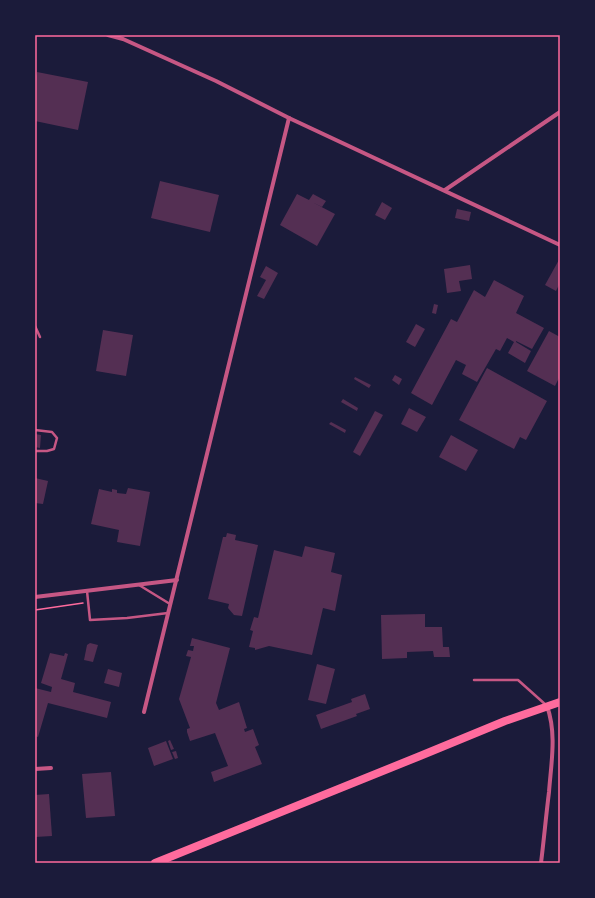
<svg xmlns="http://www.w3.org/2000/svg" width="595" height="898" viewBox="0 0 595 898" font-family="Helvetica,sans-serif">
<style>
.building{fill:#542f53}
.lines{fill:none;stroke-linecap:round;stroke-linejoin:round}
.path{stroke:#ff6b9d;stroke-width:1.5}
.service{stroke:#c65784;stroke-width:2.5}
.minor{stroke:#c65784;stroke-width:4}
.primary{stroke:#ff6b9d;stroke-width:8}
.neatline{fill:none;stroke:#ff6b9d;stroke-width:1.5}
</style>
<rect width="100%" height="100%" fill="#1b1b3a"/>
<!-- building -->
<g class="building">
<polygon points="37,72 88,82 78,130 35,121 35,81"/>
<polygon points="160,181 219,195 210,232 151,218"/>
<polygon points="297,194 309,200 313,194 326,201 322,207 312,202 335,214 317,246 280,225"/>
<polygon points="382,202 392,208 385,220 375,215"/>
<polygon points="457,209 471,212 469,221 455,218"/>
<polygon points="560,258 560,283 556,291 545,285"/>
<polygon points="470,265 472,279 459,281 461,291 447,293 444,269"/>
<polygon points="266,266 278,273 264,299 257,296 266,280 260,277"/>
<polygon points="494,280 524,296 516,313 544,328 532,349 516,341 516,342 531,351 525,363 508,353 514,342 507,338 500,351 496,349 477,382 462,374 466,365 456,360 432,405 411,393 451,319 457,322 474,290 485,297"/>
<polygon points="434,304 438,305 436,314 432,313"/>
<polygon points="416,324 425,329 415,347 406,342"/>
<polygon points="103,330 133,335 126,376 96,371"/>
<polygon points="549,331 560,337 560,376 555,386 527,371"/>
<polygon points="487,368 547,401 526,440 520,437 514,449 459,420"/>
<polygon points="395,375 402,379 399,385 392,380"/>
<polygon points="355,377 371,385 369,388 354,379"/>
<polygon points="343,399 358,408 357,411 341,402"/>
<polygon points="409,408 426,417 417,432 401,424"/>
<polygon points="375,411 383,415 360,456 353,452"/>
<polygon points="331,422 346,430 345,433 329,424"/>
<polygon points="35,434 41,435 40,448 35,447"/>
<polygon points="451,435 478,450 466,471 439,457"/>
<polygon points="35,478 48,481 43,504 35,503"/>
<polygon points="128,488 150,492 140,546 117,542 119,530 91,524 99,489 112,492 112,489 117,490 117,493 126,494"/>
<polygon points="227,533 236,535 235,540 258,545 242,616 234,615 228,608 229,604 208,599 223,537 226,537"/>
<polygon points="305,546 335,553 331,572 342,575 335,611 323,608 312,655 269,646 255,650 255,648 249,647 253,631 250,630 254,617 258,618 274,550 302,557"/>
<polygon points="425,614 425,627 442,627 443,647 449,647 450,657 434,657 433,651 407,652 407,658 382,659 381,615"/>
<polygon points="192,638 230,648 216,703 219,710 239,702 247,728 244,729 245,732 253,729 259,745 255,747 262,764 214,782 211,772 228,766 215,733 190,741 187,732 187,729 190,728 179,699 191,657 186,656 188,650 193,651 194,646 190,646"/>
<polygon points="90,643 98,645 93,662 84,660 87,645"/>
<polygon points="50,653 64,656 65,653 68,654 61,679 75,683 73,692 111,702 107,718 48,703 38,737 35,736 35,688 51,692 52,687 41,683"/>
<polygon points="317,664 335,669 326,704 308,700"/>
<polygon points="108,669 122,673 119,687 104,683"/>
<polygon points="365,694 370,709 356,714 357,716 321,729 316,715 352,702 351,699"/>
<polygon points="170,740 174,749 171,750 168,741"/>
<polygon points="166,741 173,759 154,766 148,748"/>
<polygon points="176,751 178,758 175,759 172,752"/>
<polygon points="111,772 115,816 86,818 82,774"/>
<polygon points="49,794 52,836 35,837 35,795"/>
</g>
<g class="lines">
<!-- path -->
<polyline class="path" points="35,610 83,603"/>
<!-- service -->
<g class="service">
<polyline points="35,326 40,337"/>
<polyline points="35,430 52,432 57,438 54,449 47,451 35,451"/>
<polyline points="139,585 170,604"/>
<polyline points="87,591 90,620 127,618 168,613"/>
<polyline points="474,680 518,680 546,705"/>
</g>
<!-- minor -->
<g class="minor">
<polyline points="108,35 123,39 216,81 289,118 560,245"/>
<polyline points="445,190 560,112"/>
<polyline points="35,597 177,580"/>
<polyline points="144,712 289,118"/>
<polyline points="35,769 51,768"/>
<path d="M 541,863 C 544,839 546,816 549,792 C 551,764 557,734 547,706"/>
</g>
<!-- primary -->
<polyline class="primary" points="155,863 420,756 505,721 560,702"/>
</g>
<!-- border -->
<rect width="595" height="898" fill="none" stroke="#1b1b3a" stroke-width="72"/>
<rect x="36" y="36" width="523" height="826" class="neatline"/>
</svg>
